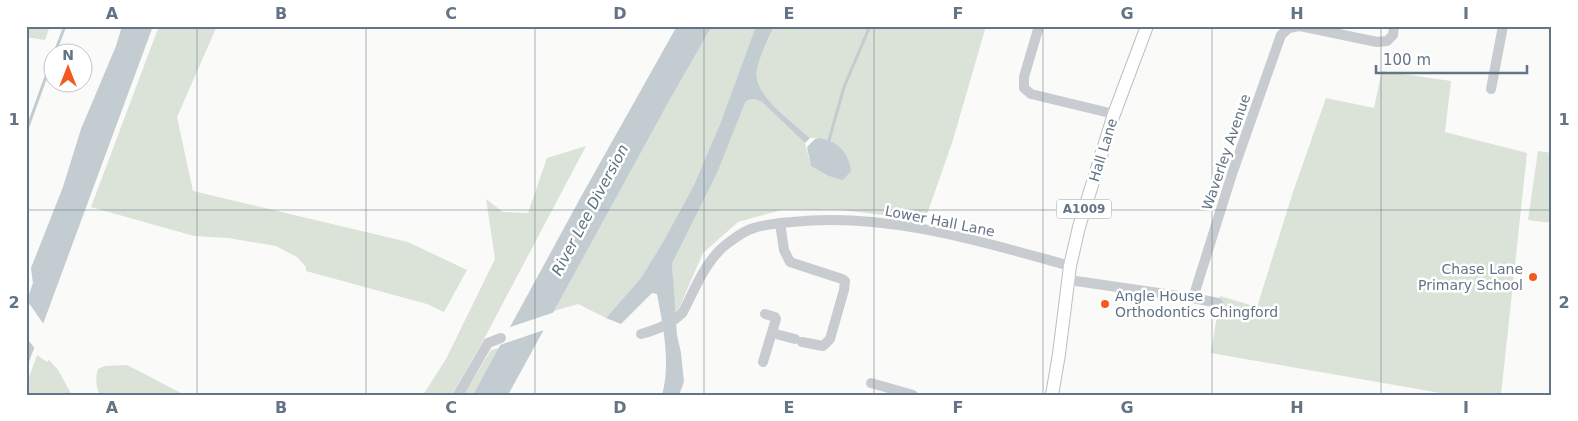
<svg xmlns="http://www.w3.org/2000/svg" width="1578" height="421" viewBox="0 0 1578 421" font-family="'DejaVu Sans',sans-serif">
<style>
.green{fill:#dbe2d8}
.water{fill:#c2ccd1}
.pier{fill:#fafaf8}
.lines{fill:none;stroke-linecap:round;stroke-linejoin:round}
.stream{stroke:#c2ccd1;stroke-width:3}
.major-casing{stroke:#babfc3;stroke-width:14}
.minor{stroke:#c8ccd0;stroke-width:10}
.major{stroke:#fff;stroke-width:12}
.grid{fill:none;stroke:#627485;stroke-width:1;stroke-opacity:0.55}
.poi-dot{fill:#f25a1f;stroke:#fff;stroke-width:2}
.labels{text-anchor:middle;dominant-baseline:central;stroke-width:5;stroke-linejoin:round;paint-order:stroke}
.shield{fill:#fff;stroke:#919eaa;stroke-width:1}
.shield-label{font-size:12px;font-weight:bold;fill:#627485}
.street-label{font-size:14px;fill:#627485;stroke:#fff}
.poi-label{font-size:14px;fill:#627485;stroke:#fff;text-anchor:end}
.water-label{font-size:15px;font-style:italic;fill:#5e747e;stroke:#fff}
.neatline{fill:none;stroke:#627485;stroke-width:2}
.grid-label{font-size:16px;text-anchor:middle;font-weight:bold;fill:#627485}
</style>
<rect width="100%" height="100%" fill="#fafaf8"/>
<!-- green -->
<g class="green">
<polygon points="26,26 50,26 45,40 26,37"/>
<polygon points="159,26 217,26 177,117 193,191 408,242 467,270 444,312 427,304 306,271 306,267 297,257 276,246 228,238 194,236 91,207"/>
<polygon points="712,26 756,26 720,124 694,185 663,242 641,278 606,318 578,304 554,311 668,103"/>
<path d="M 774,26 L 986,26 L 953,140 L 926,217 L 919,215 L 909,218 L 841,210 L 781,210 L 738,222 L 703,253 L 676,315 L 673,298 L 672,264 L 718,171 L 745,103 C 750,97 755,99 762,102 L 805,143 L 811,166 L 819,138 L 810,138 C 794,123 752,95 757,70 C 759,57 769,39 774,26 Z"/>
<polygon points="1382,71 1451,81 1445,132 1527,153 1501,395 1452,395 1211,353 1220,296 1257,307 1293,192 1326,98 1374,108"/>
<polygon points="586,146 484,339 452,395 423,395 446,359 495,259 486,199 503,212 528,213 547,158"/>
<polygon points="1538,151 1552,153 1552,223 1528,220"/>
<polygon points="499,348 473,395 463,395 491,350"/>
<polygon points="37,355 47,362 49,360 58,370 72,395 26,395 26,386"/>
<path d="M 127,365 L 183,394 L 184,395 L 100,395 C 96,388 95,377 98,369 L 105,366 Z"/>
</g>
<!-- water -->
<g class="water">
<polygon points="122,26 153,26 26,370 26,303 33,283 31,268 63,187 81,129 116,46"/>
<polygon points="677,26 712,26 668,103 508,395 473,395 582,195"/>
<path d="M 756,26 L 774,26 C 769,38 759,57 757,70 C 752,95 794,123 810,138 L 805,143 L 762,102 C 755,99 750,97 745,103 L 718,171 L 672,264 L 677,335 L 681,353 L 684,382 L 679,395 L 662,395 C 671,363 663,326 657,294 L 652,293 L 621,324 L 606,318 L 641,278 L 663,242 L 694,185 L 720,124 Z"/>
<path d="M 819,138 C 839,142 848,152 851,171 L 843,180 L 829,176 L 811,166 L 807,147 L 815,139 Z"/>
</g>
<!-- pier -->
<g class="pier">
<polygon points="26,299 45,326 36,350 26,337"/>
<polygon points="555,312 547,329 497,346 507,328"/>
</g>
<g class="lines">
<!-- stream -->
<g class="stream">
<polyline points="55,52 65,26"/>
<polyline points="26,132 52,60"/>
<polyline points="829,140 844,87 870,26"/>
</g>
<!-- major casing -->
<g class="major-casing">
<polyline id="major" points="1052,395 1059,354 1070,266 1079,227 1114,114 1147,26"/>
</g>
<!-- minor -->
<g class="minor">
<polyline points="1039,26 1024,77 1024,88 1031,94 1114,114"/>
<polyline points="1300,26 1377,42 1387,41 1393,35 1394,26"/>
<polyline points="1491,89 1503,26"/>
<polyline points="780,223 784,250 790,262 842,279 845,281 844,290 830,339 823,346 802,342"/>
<polyline points="1069,280 1193,298 1232,174 1281,35 1289,28 1299,26"/>
<polyline points="1193,298 1218,303"/>
<polyline points="772,333 795,339"/>
<path d="M 641,334 C 656,330 672,324 683,312 C 695,289 706,259 728,243 C 736,237 745,230 754,228 C 766,224 779,223 792,222 C 887,212 980,241 1070,266"/>
<polyline points="763,362 776,319 775,317 765,314"/>
<polyline points="871,383 913,395"/>
<polyline points="458,395 488,343 501,338"/>
</g>
<!-- major -->
<use href="#major" class="major"/>
</g>
<!-- grid -->
<path class="grid" d="M 197,26 L 197,395M 366,26 L 366,395M 535,26 L 535,395M 704,26 L 704,395M 874,26 L 874,395M 1043,26 L 1043,395M 1212,26 L 1212,395M 1381,26 L 1381,395M 26,210 L 1552,210"/>
<!-- markers -->
<g class="poi-dot">
<circle cx="1533" cy="277" r="5"/>
<circle cx="1105" cy="304" r="5"/>
</g>
<g class="labels">
<!-- shield labels -->
<rect class="shield" x="1056.5" y="199.5" width="55" height="19" rx="4"/>
<g class="shield-label">
<text x="1084" y="209">A1009</text>
</g>
<!-- street labels -->
<g class="street-label">
<text transform="translate(1103 150) rotate(-73)">Hall Lane</text>
<text transform="translate(1226 152) rotate(-71)">Waverley Avenue</text>
<text transform="translate(940 221) rotate(11)">Lower Hall Lane</text>
</g>
<!-- poi labels -->
<g class="poi-label">
<text x="1523" y="269">Chase Lane<tspan x="1523" dy="16">Primary School</tspan></text>
<text x="1115" y="296" text-anchor="start">Angle House<tspan x="1115" dy="16">Orthodontics Chingford</tspan></text>
</g>
<!-- water labels -->
<g class="water-label">
<text transform="translate(590 210) rotate(-62)">River Lee Diversion</text>
</g>
</g>
<!-- border -->
<rect width="1578" height="421" fill="none" stroke="#ffffff" stroke-width="55"/>
<!-- north arrow -->
<g transform="translate(68 68)"><circle r="24" fill="#ffffff" stroke="#c0c7ce"/>
<path d="M0-4L9 19L0 12L-9 19Z" fill="#f25a1f"/>
<text y="-8" font-size="14" font-weight="bold" text-anchor="middle" fill="#627485">N</text>
</g>
<!-- scale -->
<path d="M1376 65v8h151v-8" fill="none" stroke="#627485" stroke-width="2.5"/>
<text x="1383" y="65" font-size="15" fill="#627485" stroke="#ffffff" stroke-width="4" paint-order="stroke">100 m</text>
<rect x="28" y="28" width="1522" height="366" class="neatline"/>
<g class="grid-label">
<text x="112" y="19">A</text>
<text x="281" y="19">B</text>
<text x="451" y="19">C</text>
<text x="620" y="19">D</text>
<text x="789" y="19">E</text>
<text x="958" y="19">F</text>
<text x="1127" y="19">G</text>
<text x="1297" y="19">H</text>
<text x="1466" y="19">I</text>
<text x="14" y="125">1</text>
<text x="1564" y="125">1</text>
<text x="14" y="308">2</text>
<text x="1564" y="308">2</text>
<text x="112" y="413">A</text>
<text x="281" y="413">B</text>
<text x="451" y="413">C</text>
<text x="620" y="413">D</text>
<text x="789" y="413">E</text>
<text x="958" y="413">F</text>
<text x="1127" y="413">G</text>
<text x="1297" y="413">H</text>
<text x="1466" y="413">I</text>
</g>
</svg>
